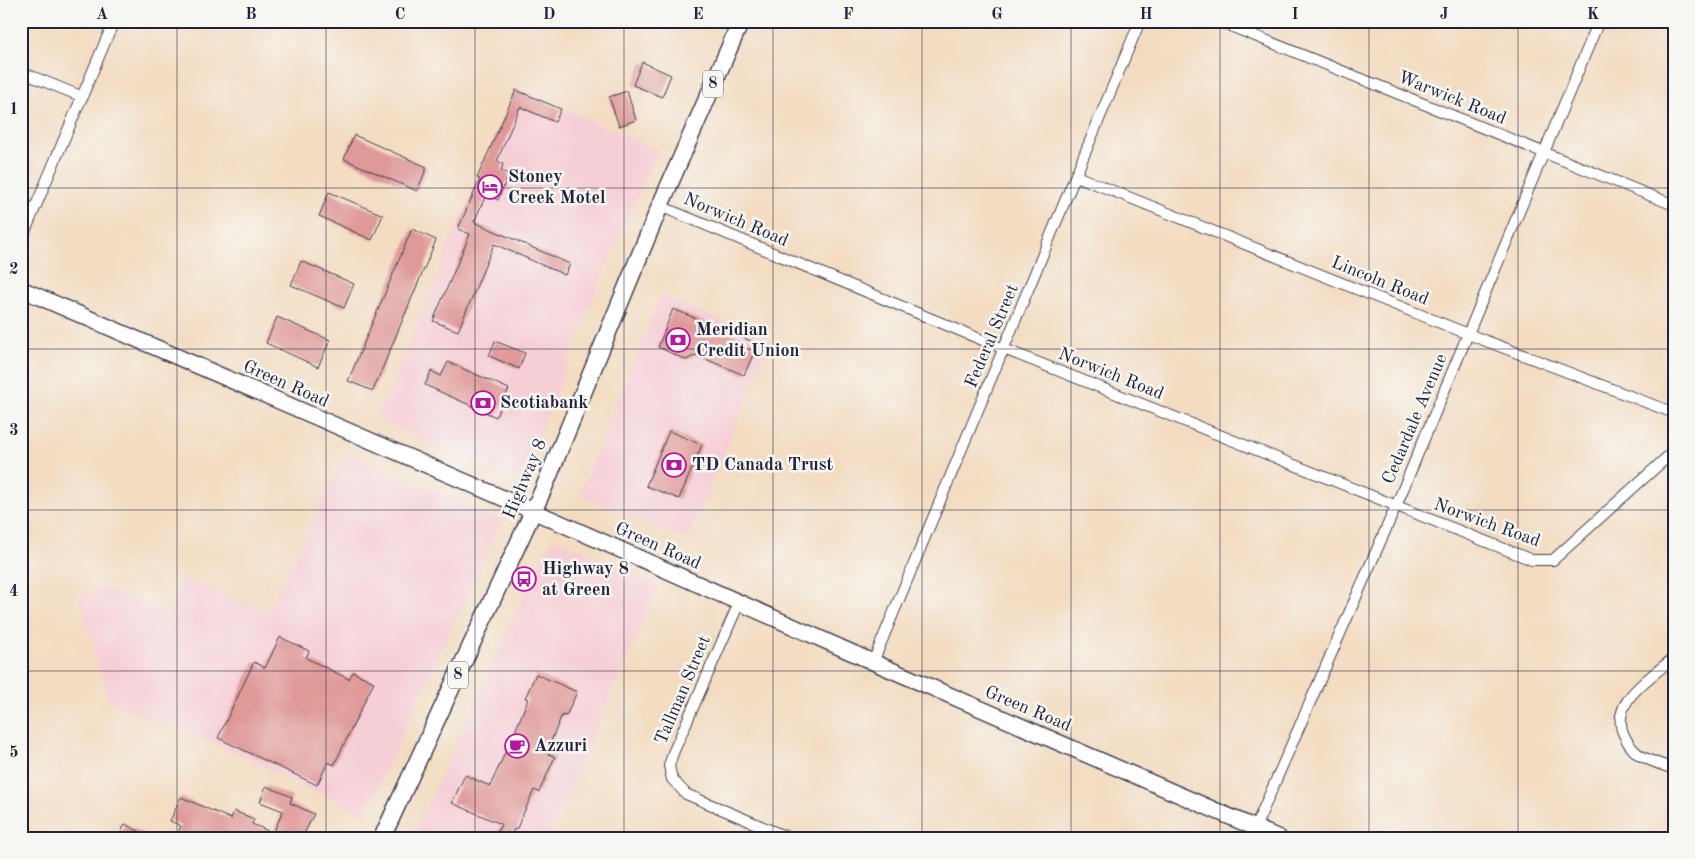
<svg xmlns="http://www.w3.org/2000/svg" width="1695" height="859" viewBox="0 0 1695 859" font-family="'Old Standard TT',serif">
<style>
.built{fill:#f6cfd6}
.building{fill:#df9997}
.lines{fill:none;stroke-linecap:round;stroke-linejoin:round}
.street-casing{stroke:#413e4f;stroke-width:12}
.secondary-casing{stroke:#413e4f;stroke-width:18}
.primary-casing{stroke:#413e4f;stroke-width:19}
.street{stroke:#fff;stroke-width:10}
.secondary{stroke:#fff;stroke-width:15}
.primary{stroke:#fff;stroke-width:16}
.grid{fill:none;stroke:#22223b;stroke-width:1;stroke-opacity:0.55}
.labels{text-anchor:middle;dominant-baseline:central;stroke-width:5;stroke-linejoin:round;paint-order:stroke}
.shield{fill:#f6f6f2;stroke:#626272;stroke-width:1}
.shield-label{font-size:16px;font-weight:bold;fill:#22223b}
.street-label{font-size:18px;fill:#22223b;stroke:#f6f6f2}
.poi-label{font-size:18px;font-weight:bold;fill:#22223b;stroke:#f6f6f2;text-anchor:start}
.neatline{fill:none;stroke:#22223b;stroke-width:2}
.grid-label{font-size:16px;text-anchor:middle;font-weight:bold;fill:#22223b}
</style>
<rect width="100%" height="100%" fill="#f6f6f2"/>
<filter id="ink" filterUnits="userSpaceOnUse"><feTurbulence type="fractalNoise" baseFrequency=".02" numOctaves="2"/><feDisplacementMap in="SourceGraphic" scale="10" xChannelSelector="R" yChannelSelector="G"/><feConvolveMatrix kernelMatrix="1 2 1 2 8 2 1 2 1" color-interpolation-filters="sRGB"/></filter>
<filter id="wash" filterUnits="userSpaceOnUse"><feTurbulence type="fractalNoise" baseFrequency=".0096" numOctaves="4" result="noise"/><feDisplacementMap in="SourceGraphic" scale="20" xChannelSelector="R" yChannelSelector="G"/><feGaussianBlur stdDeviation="1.12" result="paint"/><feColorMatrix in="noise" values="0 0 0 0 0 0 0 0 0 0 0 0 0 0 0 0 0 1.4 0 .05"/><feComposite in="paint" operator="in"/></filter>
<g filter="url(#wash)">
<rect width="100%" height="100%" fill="#f3dcc1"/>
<!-- built -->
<g class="built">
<polygon points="516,88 658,150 595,293 555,396 518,480 377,419 417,325 454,232"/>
<polygon points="661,295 771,341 688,540 579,495"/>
<polygon points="346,453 501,520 365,815 209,741 109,702 79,597 102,588 167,614 183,577 267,613"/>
<polygon points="556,539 659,585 548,838 412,838 549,542"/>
</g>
<g id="blocks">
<!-- building -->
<g class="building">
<polygon points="642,62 671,75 662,97 633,85"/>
<polygon points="516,90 561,109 555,122 520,107 497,161 503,164 501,171 509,174 498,200 486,195 474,222 570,264 565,275 494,244 458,331 433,321 470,234 458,229 480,179 477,178"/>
<polygon points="627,91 636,120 619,126 609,97"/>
<polygon points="354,135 427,167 417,191 344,159"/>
<polygon points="329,192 383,215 372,240 319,216"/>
<polygon points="412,229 436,240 373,391 348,381"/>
<polygon points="301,261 354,284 344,308 291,285"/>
<polygon points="673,309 758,344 744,375 696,355 686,360 658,347"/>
<polygon points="277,317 330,340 318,367 266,343"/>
<polygon points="495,341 525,353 519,369 489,356"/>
<polygon points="448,362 509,389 496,417 425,385 431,371 441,376"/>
<polygon points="669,431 702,445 679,499 646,486"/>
<polygon points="280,637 309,651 306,658 349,679 353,672 374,682 334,765 328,762 317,785 218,738 254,662 265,668"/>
<polygon points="536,674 577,692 566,716 562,715 546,753 555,757 539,792 534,790 516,830 514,829 510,838 495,838 501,824 452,803 465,775 490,786 516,729 528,699 525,698"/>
<polygon points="266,786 292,797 290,803 314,814 302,838 176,838 181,826 170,821 181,797 231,819 234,811 254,819 252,824 273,833 283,811 260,802"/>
<polygon points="125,824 152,838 118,838"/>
</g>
</g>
</g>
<g filter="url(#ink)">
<use href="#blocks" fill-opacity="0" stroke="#413e4f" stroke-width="1"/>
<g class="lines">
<!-- street casing -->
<g class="street-casing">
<g id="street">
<polyline points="1218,21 1674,205"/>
<polyline points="21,72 83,97"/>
<polyline points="1076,176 1468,334 1674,413"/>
<polyline points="660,206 1004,349 1532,560 1553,560 1674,451"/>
<polyline points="21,241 114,21"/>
<polyline points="739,603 673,753 669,766 672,779 686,794 789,838"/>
<path d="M 1674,658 C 1651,677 1605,704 1626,739 C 1629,745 1633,750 1638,754 C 1648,761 1663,765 1674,769"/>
<polyline points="873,662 1140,21"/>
<polyline points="1255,828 1396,506 1599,21"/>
</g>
</g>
<!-- secondary casing -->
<g class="secondary-casing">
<polyline id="secondary" points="21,289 558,522 873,662 1279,838"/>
</g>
<!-- primary casing -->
<g class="primary-casing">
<polyline id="primary" points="382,838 543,490 660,206 741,21"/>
</g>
<!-- street -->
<use href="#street" class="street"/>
<!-- secondary -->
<use href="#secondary" class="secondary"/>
<!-- primary -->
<use href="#primary" class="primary"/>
</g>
</g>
<!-- grid -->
<path class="grid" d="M 177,21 L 177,838M 326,21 L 326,838M 475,21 L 475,838M 624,21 L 624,838M 773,21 L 773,838M 922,21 L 922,838M 1071,21 L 1071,838M 1220,21 L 1220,838M 1369,21 L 1369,838M 1518,21 L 1518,838M 21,188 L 1674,188M 21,349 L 1674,349M 21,510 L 1674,510M 21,671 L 1674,671"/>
<!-- icons -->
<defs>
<g id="hotel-ring" transform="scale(1.25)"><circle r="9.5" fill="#f6f6f2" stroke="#b5179e" stroke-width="1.5"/><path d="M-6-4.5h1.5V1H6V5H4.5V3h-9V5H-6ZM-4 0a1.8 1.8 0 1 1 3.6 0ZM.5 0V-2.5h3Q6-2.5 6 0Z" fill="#b5179e"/></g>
<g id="bank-ring" transform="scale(1.25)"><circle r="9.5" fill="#f6f6f2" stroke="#b5179e" stroke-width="1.5"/><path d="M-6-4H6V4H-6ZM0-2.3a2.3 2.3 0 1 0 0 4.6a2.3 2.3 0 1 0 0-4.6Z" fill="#b5179e"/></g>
<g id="bus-ring" transform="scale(1.25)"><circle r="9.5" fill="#f6f6f2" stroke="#b5179e" stroke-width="1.5"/><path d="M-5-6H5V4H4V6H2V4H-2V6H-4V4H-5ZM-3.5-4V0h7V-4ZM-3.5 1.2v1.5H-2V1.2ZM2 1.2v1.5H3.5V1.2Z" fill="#b5179e"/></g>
<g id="cafe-ring" transform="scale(1.25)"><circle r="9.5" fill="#f6f6f2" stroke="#b5179e" stroke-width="1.5"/><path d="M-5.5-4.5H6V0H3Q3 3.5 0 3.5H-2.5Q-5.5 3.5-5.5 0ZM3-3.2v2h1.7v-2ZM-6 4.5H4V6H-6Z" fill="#b5179e"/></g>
</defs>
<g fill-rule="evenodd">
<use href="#hotel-ring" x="490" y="187"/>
<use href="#bank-ring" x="678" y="340"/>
<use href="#bank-ring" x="483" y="403"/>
<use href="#bank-ring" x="674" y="465"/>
<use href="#bus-ring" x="524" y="579"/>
<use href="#cafe-ring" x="517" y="746"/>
</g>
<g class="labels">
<!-- shield labels -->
<g class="shield">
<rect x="703" y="70.5" width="20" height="27" rx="4"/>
<rect x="448" y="661.5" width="20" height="27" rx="4"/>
</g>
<g class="shield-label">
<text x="713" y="84">8</text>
<text x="458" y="675">8</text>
</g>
<!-- street labels -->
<g class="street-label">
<text transform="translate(1452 98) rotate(22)">Warwick Road</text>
<text transform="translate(736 220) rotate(23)">Norwich Road</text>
<text transform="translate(1380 281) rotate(22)">Lincoln Road</text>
<text transform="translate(992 336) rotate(-67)">Federal Street</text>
<text transform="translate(1111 374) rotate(22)">Norwich Road</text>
<text transform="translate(286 384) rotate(24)">Green Road</text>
<text transform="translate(1415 419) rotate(-67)">Cedardale Avenue</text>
<text transform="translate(525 479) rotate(-67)">Highway 8</text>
<text transform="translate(1487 523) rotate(20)">Norwich Road</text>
<text transform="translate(658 546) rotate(24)">Green Road</text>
<text transform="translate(683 690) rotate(-67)">Tallman Street</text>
<text transform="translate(1028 709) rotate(23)">Green Road</text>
</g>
<!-- poi labels -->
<g class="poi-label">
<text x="508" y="177">Stoney<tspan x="508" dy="21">Creek Motel</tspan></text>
<text x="696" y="330">Meridian<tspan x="696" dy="21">Credit Union</tspan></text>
<text x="500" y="403">Scotiabank</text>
<text x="692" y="465">TD Canada Trust</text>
<text x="542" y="569">Highway 8<tspan x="542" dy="21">at Green</tspan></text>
<text x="534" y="746">Azzuri</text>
</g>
</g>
<!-- margin -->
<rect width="1695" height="859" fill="none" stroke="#f6f6f2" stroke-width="55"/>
<rect x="28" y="28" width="1640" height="804" class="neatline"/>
<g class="grid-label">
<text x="102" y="19">A</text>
<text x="251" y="19">B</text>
<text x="400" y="19">C</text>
<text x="549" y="19">D</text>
<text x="698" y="19">E</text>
<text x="848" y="19">F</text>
<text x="997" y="19">G</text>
<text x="1146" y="19">H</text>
<text x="1295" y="19">I</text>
<text x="1444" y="19">J</text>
<text x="1593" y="19">K</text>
<text x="14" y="114">1</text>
<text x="14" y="274">2</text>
<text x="14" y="435">3</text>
<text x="14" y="596">4</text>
<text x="14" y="757">5</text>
</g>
</svg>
